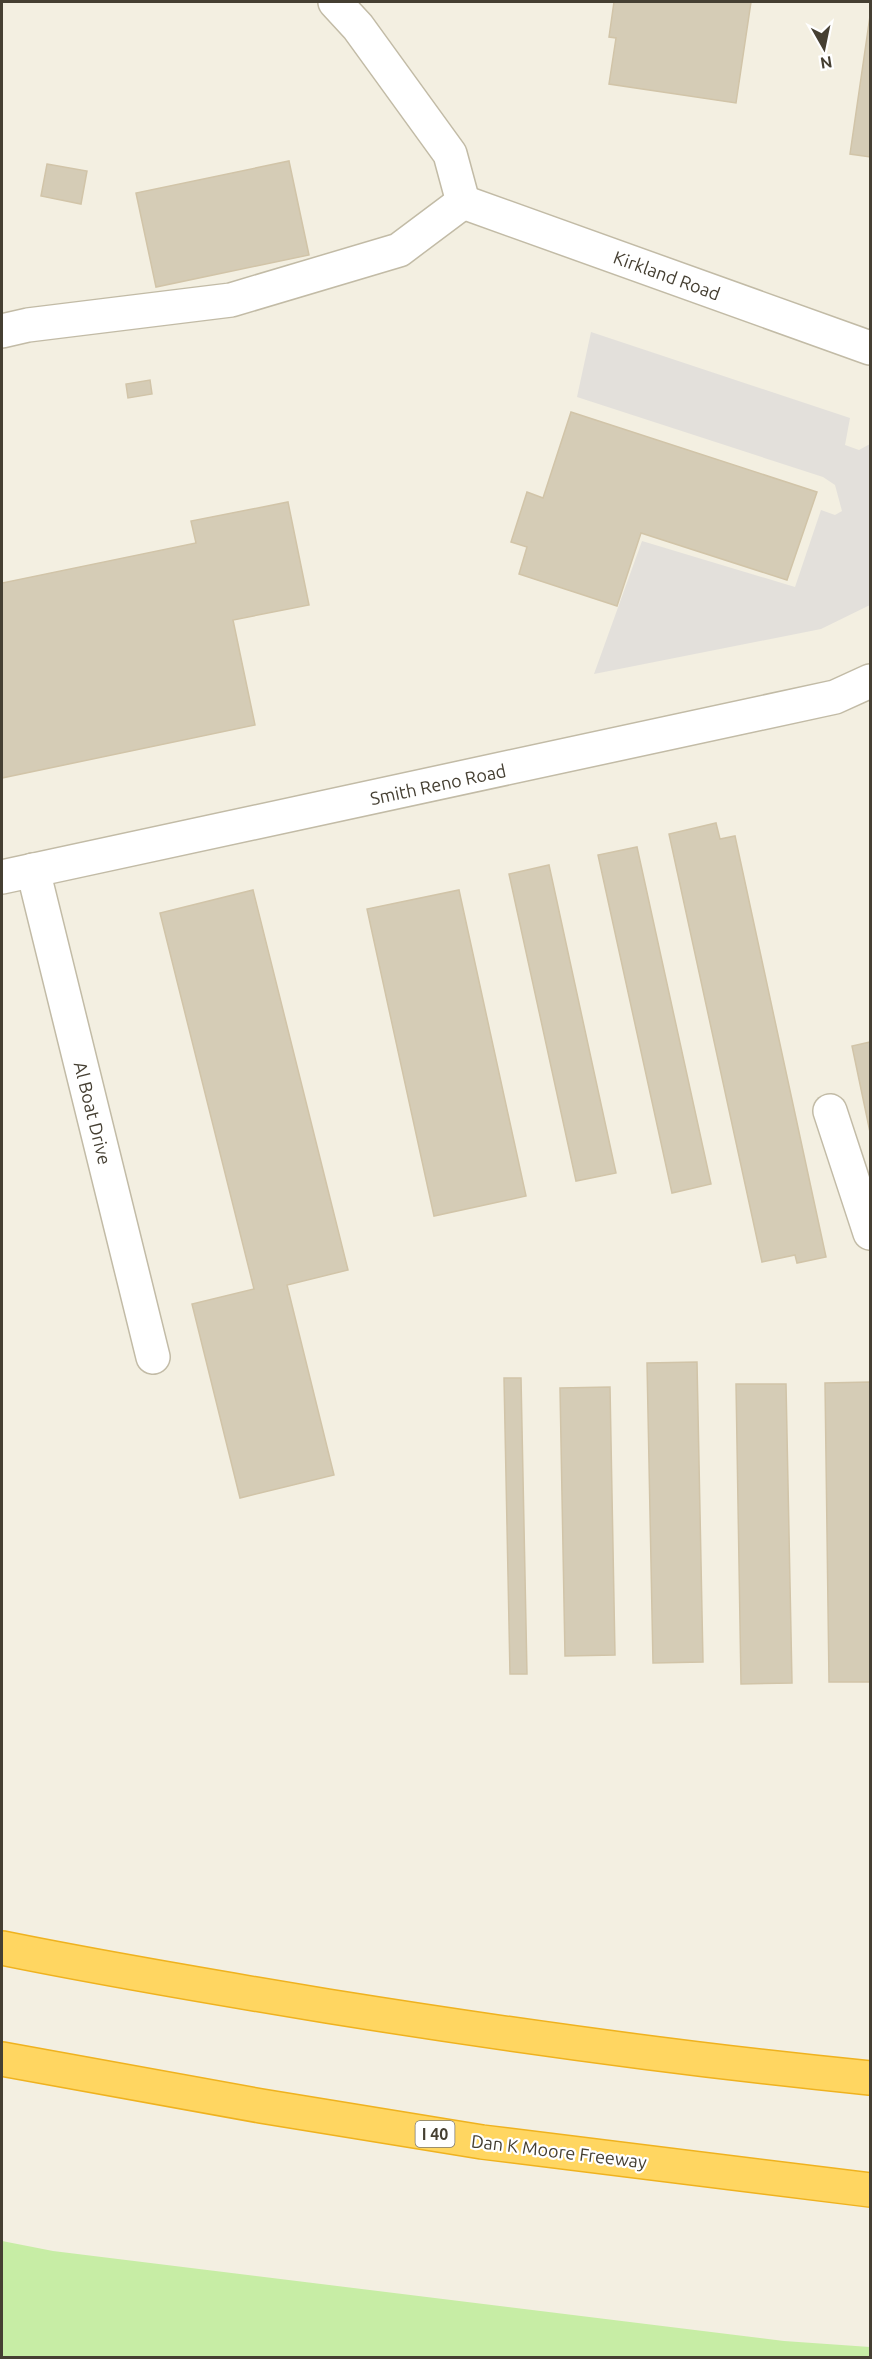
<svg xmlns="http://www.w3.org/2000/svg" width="872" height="2359" viewBox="0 0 872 2359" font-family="Ubuntu,sans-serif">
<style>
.green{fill:#c7eda5}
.parking{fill:#e3e0db}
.building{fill:#d5ccb6;stroke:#d1c4a8;stroke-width:1.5}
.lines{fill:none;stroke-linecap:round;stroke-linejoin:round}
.minor-casing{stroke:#c2bba6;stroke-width:36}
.highway-casing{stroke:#efb21f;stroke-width:36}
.minor{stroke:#fff;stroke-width:33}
.highway{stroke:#ffd661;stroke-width:33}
.labels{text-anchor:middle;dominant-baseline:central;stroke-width:4.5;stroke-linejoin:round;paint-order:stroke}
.shield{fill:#fff;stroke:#7d7970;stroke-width:1.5}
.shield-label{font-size:16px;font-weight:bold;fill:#453f32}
.street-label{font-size:18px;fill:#453f32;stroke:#fff}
</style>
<rect width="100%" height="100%" fill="#f3efe1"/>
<!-- green -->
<polygon class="green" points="2,2241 53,2251 784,2341 870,2347 870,2357 2,2357"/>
<!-- parking -->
<polygon class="parking" points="591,332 850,418 845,445 859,450 870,444 870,605 821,629 594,674 642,541 795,587 821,510 835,515 842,511 835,485 823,477 577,397"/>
<!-- building -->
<g class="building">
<polygon points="614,2 751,2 736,103 609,84 616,38 609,37"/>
<polygon points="870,16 870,157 850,154"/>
<polygon points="289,161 309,255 156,287 136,193"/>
<polygon points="47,164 87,171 81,204 41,196"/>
<polygon points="150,380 152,394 128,398 126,384"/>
<polygon points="571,412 817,492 787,580 641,533 617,606 519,574 527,547 511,542 527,492 543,498"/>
<polygon points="288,502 309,605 233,620 255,725 2,778 2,583 196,543 191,521"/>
<polygon points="716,823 720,839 735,836 826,1257 797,1263 795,1255 762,1262 669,834"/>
<polygon points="637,847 711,1184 672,1193 598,855"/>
<polygon points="549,865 616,1173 576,1181 509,874"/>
<polygon points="253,890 348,1270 287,1285 334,1475 240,1498 192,1304 254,1289 160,913"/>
<polygon points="459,890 526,1196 434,1216 367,909"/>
<polygon points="870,1042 870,1132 852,1046"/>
<polygon points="697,1362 703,1662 653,1663 647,1363"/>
<polygon points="504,1378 521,1378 527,1674 510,1674"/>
<polygon points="870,1382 870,1682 829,1682 825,1383"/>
<polygon points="736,1384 786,1384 792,1683 741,1684"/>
<polygon points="610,1387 615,1655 565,1656 560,1388"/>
</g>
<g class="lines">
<!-- minor casing -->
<g class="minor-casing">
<g id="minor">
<polyline points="335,2 358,27 450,154 463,202"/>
<polyline points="463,202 870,348"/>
<polyline points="2,331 28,325 231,300 399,250 463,202"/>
<polyline points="33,870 153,1357"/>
<polyline points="2,877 835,697 870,681"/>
<polyline points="830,1111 870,1233"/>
</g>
</g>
<!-- highway casing -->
<g class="highway-casing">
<g id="highway">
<path d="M 2,1948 C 110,1970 218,1988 327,2006 C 508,2035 688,2060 870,2078"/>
<polyline points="2,2059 261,2106 482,2142 870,2190"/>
</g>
</g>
<!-- minor -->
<use href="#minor" class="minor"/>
<!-- highway -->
<use href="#highway" class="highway"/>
</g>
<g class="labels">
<!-- shield labels -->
<rect class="shield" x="415.5" y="2121" width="39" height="26" rx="4.5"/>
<g class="shield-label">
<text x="435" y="2134">I 40</text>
</g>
<!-- street labels -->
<g class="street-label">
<text transform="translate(667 275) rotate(20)">Kirkland Road</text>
<text transform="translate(438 784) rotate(-12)">Smith Reno Road</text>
<text transform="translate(93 1113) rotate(76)">Al Boat Drive</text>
<text transform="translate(559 2151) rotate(7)">Dan K Moore Freeway</text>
</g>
</g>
<!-- border -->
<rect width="872" height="2359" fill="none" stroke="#453f32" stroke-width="6"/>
<!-- north arrow -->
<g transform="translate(824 48) rotate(171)" stroke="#ffffff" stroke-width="4.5" paint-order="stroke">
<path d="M0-4.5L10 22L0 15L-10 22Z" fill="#453f32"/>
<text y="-9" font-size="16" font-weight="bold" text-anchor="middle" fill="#453f32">N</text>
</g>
</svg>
